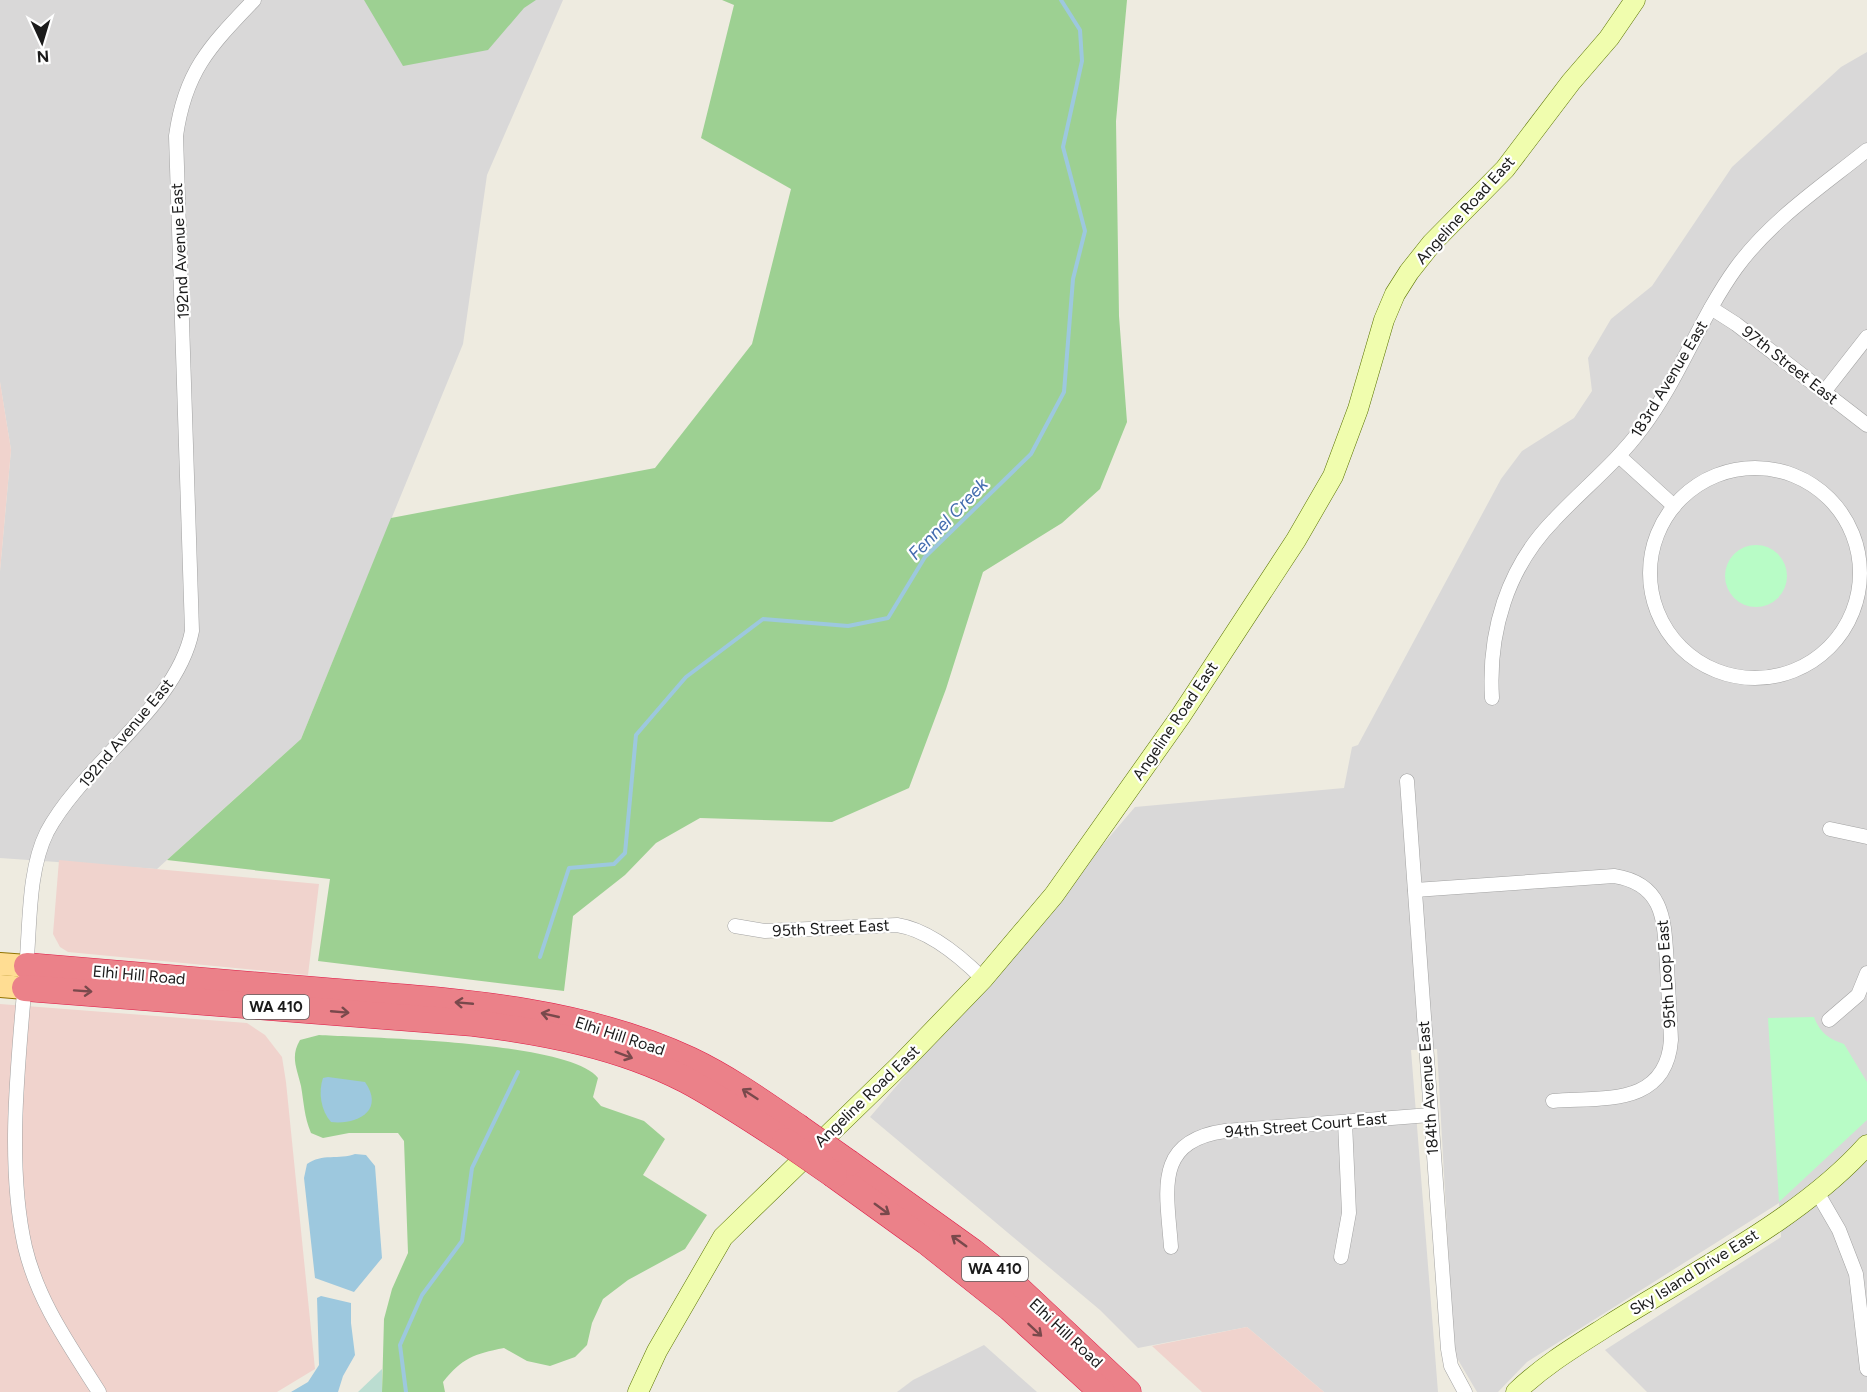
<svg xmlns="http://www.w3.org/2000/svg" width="1867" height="1392" viewBox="0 0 1867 1392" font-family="Figtree,sans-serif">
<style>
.residential{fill:#d9d8d8}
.commercial{fill:#f0d3cd}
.forest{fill:#9dd092}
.wetland{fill:#bbddd1}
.park{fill:#b8fcc6}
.water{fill:#9dc8de}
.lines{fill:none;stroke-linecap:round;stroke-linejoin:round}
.stream{stroke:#9dc8de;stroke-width:4}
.street-casing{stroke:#a2a2a2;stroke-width:15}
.secondary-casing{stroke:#5a7400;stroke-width:21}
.primary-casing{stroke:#927300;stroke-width:24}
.highway-casing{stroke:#df1946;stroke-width:27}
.street{stroke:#fff;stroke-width:14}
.secondary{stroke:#f0fdae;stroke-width:20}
.primary{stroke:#ffdd93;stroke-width:22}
.highway{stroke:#eb8189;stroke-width:26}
.highway-bridge-casing{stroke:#df1946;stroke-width:27;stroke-linecap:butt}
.highway-bridge{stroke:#eb8189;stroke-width:26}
.oneway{stroke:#79494c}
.labels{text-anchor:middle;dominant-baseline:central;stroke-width:4.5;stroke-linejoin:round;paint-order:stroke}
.shield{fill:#fff;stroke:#5f5f5f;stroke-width:1.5}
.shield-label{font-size:15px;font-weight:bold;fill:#1b1b1b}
.street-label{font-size:16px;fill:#1b1b1b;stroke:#fff}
.water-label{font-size:18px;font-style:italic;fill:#436caf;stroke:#fff}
</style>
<rect width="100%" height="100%" fill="#eeebe0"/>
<!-- residential -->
<g class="residential">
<polygon points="0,0 563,0 487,175 463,344 301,739 157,869 0,858 0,571 11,450 0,382"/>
<polygon points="1867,52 1867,1392 1647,1392 1605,1350 1781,1237 1779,1203 1527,1362 1498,1392 1477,1392 1454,1353 1437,1049 1411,1050 1438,1392 1324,1392 1247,1327 1138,1348 1100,1310 870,1117 1135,807 1344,788 1352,747 1358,745 1501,479 1522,451 1574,418 1592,391 1588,358 1611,319 1652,286 1732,167 1841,67"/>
<polygon points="984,1345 1037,1392 897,1392 913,1380"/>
</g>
<!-- commercial -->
<g class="commercial">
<polygon points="0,382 11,450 0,571"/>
<polygon points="59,860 319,884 308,975 68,952 60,947 53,934"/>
<polygon points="0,1004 247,1023 265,1035 282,1057 286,1082 315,1369 277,1392 0,1392"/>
<polygon points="1247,1327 1324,1392 1202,1392 1152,1346"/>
</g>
<!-- forest -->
<g class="forest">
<polygon points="364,0 536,0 524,8 488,50 403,66"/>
<polygon points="722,0 1127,0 1116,121 1119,316 1127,422 1100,489 1062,523 983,572 946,689 909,788 832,822 700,818 656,843 625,875 573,916 564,991 318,961 330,879 167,860 301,739 391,518 655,468 752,344 791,189 701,138 734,5"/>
<path d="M 319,1035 C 370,1038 569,1041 598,1078 L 593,1097 L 601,1106 L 644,1121 L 665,1139 L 643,1175 L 707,1215 L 685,1249 L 628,1280 L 603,1299 L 592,1323 L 587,1345 L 575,1357 L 550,1366 L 527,1361 L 504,1348 C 474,1354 462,1358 443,1382 L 445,1392 L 382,1392 L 384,1319 L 392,1289 L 408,1253 L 404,1141 L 398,1133 L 349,1133 L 323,1138 L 311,1133 C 304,1116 304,1103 301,1086 C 297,1068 290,1057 300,1040 Z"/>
</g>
<!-- wetland -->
<polygon class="wetland" points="382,1369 382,1392 358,1392"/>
<!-- park -->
<g class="park">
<circle cx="1756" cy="576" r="31"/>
<path d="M 1814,1017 C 1820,1033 1829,1039 1844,1044 L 1867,1082 L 1867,1120 L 1779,1202 L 1768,1018 Z"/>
</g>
<!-- water -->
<g class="water">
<path d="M 328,1077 L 365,1082 C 385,1111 357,1125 331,1122 C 321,1111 318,1092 323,1078 Z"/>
<path d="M 355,1154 L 366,1155 L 375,1166 L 382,1258 L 354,1292 L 315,1278 L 304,1178 L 307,1164 C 322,1153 339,1160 355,1154 Z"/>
<polygon points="321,1296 351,1303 351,1323 355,1355 343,1376 338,1392 291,1392 308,1382 319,1365 317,1298"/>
</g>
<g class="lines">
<!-- stream -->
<g class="stream">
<polyline points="540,957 569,868 614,864 625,853 636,735 686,677 763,619 848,626 888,618 925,557 1031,454 1064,392 1073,279 1085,231 1063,147 1082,61 1080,30 1061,0"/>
<polyline points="406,1392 400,1345 422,1295 462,1241 472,1168 518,1072"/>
</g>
<!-- street casing -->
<g class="street-casing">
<g id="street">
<polyline points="1711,308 1736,324 1867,425"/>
<polyline points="1824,392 1867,337"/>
<polyline points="1619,456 1674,506"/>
<circle cx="1755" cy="573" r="105"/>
<path d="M 1492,698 C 1488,632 1507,568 1554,520 C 1583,489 1617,462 1642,428 C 1679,379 1700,318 1736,268 C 1771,220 1821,187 1867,150"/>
<polyline points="1407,781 1448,1349 1451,1366 1465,1392"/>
<polyline points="1830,829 1867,837"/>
<path d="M 1415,890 L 1614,876 C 1666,884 1664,923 1667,965 C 1668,990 1670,1015 1671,1040 C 1666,1107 1603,1097 1553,1101"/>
<path d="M 735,926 L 765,931 L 897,925 C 929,930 960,956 983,979"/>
<polyline points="1829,1020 1858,995 1867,973"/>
<polyline points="1817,1192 1839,1230 1856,1274 1867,1369"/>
<path d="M 1171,1247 C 1167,1191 1153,1141 1225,1131 L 1430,1115"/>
<polyline points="1341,1257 1349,1213 1345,1122"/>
<path d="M 99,1392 C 70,1346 38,1302 25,1247 C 5,1158 20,1048 27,957 C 30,918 29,868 47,832 C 83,764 177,707 192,631 L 176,136 C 185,71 210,46 254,0"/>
</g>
</g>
<!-- secondary casing -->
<g class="secondary-casing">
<g id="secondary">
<polyline points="638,1392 657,1351 723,1237 900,1065 983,979 1054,895 1180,717 1296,540 1333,476 1358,409 1384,320 1395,294 1409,272 1432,243 1505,169 1571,82 1609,38 1635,0"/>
<path d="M 1516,1392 C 1544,1365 1576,1346 1609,1325 C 1693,1272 1801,1219 1867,1145"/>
</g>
</g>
<!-- primary casing -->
<g class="primary-casing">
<g id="primary">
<polyline points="0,964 27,966"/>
<polyline points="0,986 25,988"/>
</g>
</g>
<!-- highway casing -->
<g class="highway-casing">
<g id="highway">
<path d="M 27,966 C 126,974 226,983 326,991 C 449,1001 576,1007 690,1060 C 728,1078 763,1103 798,1127"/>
<path d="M 25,988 L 473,1023 C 546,1032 620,1046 686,1080 C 720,1098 752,1120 785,1141"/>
<polyline points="849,1163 973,1252 1012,1283 1128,1392"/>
<polyline points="834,1175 927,1242 1010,1308 1102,1392"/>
</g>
</g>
<!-- street -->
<use href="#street" class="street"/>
<!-- secondary -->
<use href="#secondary" class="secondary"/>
<!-- primary -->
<use href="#primary" class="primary"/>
<!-- highway -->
<use href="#highway" class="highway"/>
<!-- highway-bridge casing -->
<g class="highway-bridge-casing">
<g id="highway-bridge">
<polyline points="798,1127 849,1163"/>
<polyline points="785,1141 834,1175"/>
</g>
</g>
<!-- highway-bridge -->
<use href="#highway-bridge" class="highway-bridge"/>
</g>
<!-- one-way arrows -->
<defs><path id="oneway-shaft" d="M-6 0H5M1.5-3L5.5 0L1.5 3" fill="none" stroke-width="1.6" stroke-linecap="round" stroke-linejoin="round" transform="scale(1.5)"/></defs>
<g class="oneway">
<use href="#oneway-shaft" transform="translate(83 991) rotate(4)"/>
<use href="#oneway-shaft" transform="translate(464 1003) rotate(-175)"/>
<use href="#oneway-shaft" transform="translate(340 1012) rotate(5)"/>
<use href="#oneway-shaft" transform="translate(550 1015) rotate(-167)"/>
<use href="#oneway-shaft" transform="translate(624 1055) rotate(21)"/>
<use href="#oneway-shaft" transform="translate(750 1094) rotate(-147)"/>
<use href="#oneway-shaft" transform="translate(882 1209) rotate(36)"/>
<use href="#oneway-shaft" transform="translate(959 1241) rotate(-144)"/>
<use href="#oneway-shaft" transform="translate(1035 1330) rotate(43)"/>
</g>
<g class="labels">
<!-- shield labels -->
<g class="shield">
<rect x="243" y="995" width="66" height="24" rx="4.5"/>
<rect x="962" y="1257" width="66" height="24" rx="4.5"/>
</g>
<g class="shield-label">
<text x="276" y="1007">WA 410</text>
<text x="995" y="1269">WA 410</text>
</g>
<!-- street labels -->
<g class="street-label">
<text transform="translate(1465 210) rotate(-48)">Angeline Road East</text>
<text transform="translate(180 251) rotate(-93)">192nd Avenue East</text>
<text transform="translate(1790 365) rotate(38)">97th Street East</text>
<text transform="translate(1669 379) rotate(-59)">183rd Avenue East</text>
<text transform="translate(1175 721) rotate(-56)">Angeline Road East</text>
<text transform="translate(126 733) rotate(-50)">192nd Avenue East</text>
<text transform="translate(831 928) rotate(-3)">95th Street East</text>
<text transform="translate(1666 974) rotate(-94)">95th Loop East</text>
<text transform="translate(139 975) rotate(5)">Elhi Hill Road</text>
<text transform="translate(620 1036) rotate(18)">Elhi Hill Road</text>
<text transform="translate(1428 1088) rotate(-94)">184th Avenue East</text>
<text transform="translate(867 1096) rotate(-44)">Angeline Road East</text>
<text transform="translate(1306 1125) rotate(-5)">94th Street Court East</text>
<text transform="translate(1694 1272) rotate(-32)">Sky Island Drive East</text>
<text transform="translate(1066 1333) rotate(43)">Elhi Hill Road</text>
</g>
<!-- water labels -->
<g class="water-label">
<text transform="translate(948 519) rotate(-46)">Fennel Creek</text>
</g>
</g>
<!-- north arrow -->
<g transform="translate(42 42) rotate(176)" stroke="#ffffff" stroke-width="4.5" paint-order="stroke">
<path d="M0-4.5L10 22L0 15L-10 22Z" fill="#1b1b1b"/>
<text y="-9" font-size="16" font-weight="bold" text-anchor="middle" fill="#1b1b1b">N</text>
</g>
</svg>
